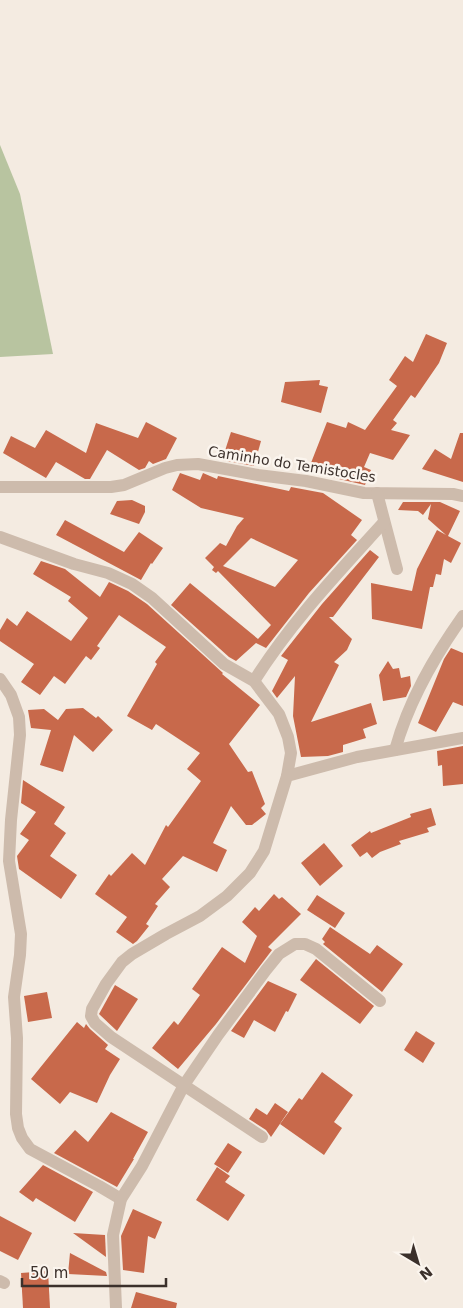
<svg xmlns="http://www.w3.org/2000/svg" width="463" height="1308" viewBox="0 0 463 1308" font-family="'DejaVu Sans',sans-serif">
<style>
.green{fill:#b8c4a0}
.building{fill:#c8694b;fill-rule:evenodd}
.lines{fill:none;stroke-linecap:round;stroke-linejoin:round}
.minor{stroke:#cdbbac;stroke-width:12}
.labels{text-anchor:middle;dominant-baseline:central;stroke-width:5;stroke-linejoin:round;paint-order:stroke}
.street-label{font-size:14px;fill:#3b302b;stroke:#fbf5ee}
</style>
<rect width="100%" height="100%" fill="#f4ebe1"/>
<!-- green -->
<polygon class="green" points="0,145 20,194 53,354 0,357"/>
<!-- building -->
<g class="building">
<polygon points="426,334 447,343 439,363 415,398 411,395 393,420 397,423 391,430 410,435 393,460 370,453 364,467 371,470 365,485 339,479 309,468 327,422 346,428 348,422 365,430 397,386 389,380 405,356 413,362"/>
<polygon points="320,380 319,385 328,387 321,413 281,402 285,382"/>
<polygon points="146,422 177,438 166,459 153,464 149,461 145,468 139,470 107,450 90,479 85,479 56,462 46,478 3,453 11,436 35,448 46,430 86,453 96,423 138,438"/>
<polygon points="231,432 261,441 254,466 222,460"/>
<polygon points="460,433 463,433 463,482 422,469 435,449 451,459"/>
<path d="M 180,473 L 200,480 L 203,473 L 217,479 L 218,476 L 289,491 L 291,487 L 323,493 L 362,520 L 351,535 L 357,540 L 309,593 L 266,648 L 256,643 L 236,661 L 229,657 L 171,605 L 190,583 L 258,639 L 271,625 L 218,571 L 216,573 L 212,570 L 214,567 L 205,558 L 220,543 L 226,546 L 237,526 L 244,518 L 201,508 L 172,490 ZM 251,538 L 298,560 L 275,587 L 223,566 Z"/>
<polygon points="132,500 145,506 145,512 139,524 110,514 117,501"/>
<polygon points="403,502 440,502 460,511 448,536 461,543 451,563 444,559 441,575 436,574 433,587 430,587 422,629 372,619 371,583 412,591 417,569 437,530 446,535 428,519 431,504 423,515 418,511 398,510"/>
<polygon points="65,520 124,552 139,532 163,548 152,564 151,563 141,580 56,535"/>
<polygon points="370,550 379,557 333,617 329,617 352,639 347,650 334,662 339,665 311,722 371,703 377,724 363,729 366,738 343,745 343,752 328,756 301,757 293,716 295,676 277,698 272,691 288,660 281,656 322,604"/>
<polygon points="41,561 65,569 100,597 109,582 128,591 147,604 223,673 222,674 260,705 229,744 248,772 252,771 265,804 261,808 266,814 252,825 246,825 231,806 213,843 227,850 217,872 183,856 162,879 170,887 155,904 158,906 146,924 149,926 137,941 133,944 116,932 127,917 95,894 109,874 111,876 132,853 145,865 166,825 168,827 201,781 187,769 200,753 156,724 152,730 127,716 157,664 155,662 166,647 119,615 97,646 100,648 91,660 86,656 65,684 54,676 40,695 21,682 34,664 0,641 0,630 7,618 17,626 27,611 71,641 88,618 68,601 71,597 33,574"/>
<polygon points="451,648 463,653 463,706 453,702 436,732 418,723 444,659"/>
<polygon points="388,661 393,669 399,668 401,678 410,676 411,686 406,697 383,701 379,675"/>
<polygon points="83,708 96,718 98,716 113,730 93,752 74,735 63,772 40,765 51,730 31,728 28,710 44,709 58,720 66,709"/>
<polygon points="463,746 463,784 443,786 442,765 438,766 437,751"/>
<polygon points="23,780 65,807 54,824 66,833 50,856 77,875 61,899 19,869 17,856 29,840 20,834 36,812 21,803"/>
<polygon points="431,808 436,825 427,828 429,832 399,841 401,844 380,852 372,858 367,852 360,857 351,845 370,831 371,833 411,817 410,814"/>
<polygon points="324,843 343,866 320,886 301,863"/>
<polygon points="274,894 279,899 282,897 301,914 268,947 272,950 216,1024 178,1069 152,1048 174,1021 178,1025 200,995 192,989 222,947 245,963 257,936 242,922 255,907 259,911"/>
<polygon points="317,895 345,913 335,928 307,910"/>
<polygon points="330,927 370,954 377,945 403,964 382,992 323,944 325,942 322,939"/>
<polygon points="316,959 374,1006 360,1024 300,980"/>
<polygon points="268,981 297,994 288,1012 286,1011 275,1032 254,1020 244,1038 231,1031"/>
<polygon points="115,985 138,999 117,1031 99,1014"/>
<polygon points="47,992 52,1018 28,1022 24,996"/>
<polygon points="77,1022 84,1028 86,1024 90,1029 108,1045 105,1049 120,1059 110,1075 97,1103 70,1092 60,1104 31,1079"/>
<polygon points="416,1031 435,1043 423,1063 404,1050"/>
<polygon points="322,1072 353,1095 334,1122 342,1128 324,1155 280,1124 299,1098 302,1100"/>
<polygon points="275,1103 288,1112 271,1137 266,1130 249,1119 256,1108 267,1115"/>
<polygon points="111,1112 148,1132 133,1159 134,1159 117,1187 54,1153 75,1130 88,1142"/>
<polygon points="228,1143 242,1152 228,1173 214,1164"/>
<polygon points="43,1165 93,1192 75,1222 36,1198 33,1202 19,1192"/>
<polygon points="217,1167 230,1176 225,1182 245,1195 228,1221 196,1200"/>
<polygon points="133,1209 162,1222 155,1239 148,1236 144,1273 123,1270 121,1236"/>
<polygon points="0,1216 32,1233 18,1260 0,1251"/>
<polygon points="73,1233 105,1235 106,1257"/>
<polygon points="70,1253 106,1272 107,1276 68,1274"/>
<polygon points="48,1271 50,1308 23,1308 21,1273"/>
<polygon points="136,1292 177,1303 176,1308 131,1308"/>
</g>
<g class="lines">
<!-- minor -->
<g class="minor">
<polyline points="0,487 111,487 124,485 165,468 177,465 198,464 258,475 306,481 364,493 453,494 463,496"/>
<polyline points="377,493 397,569"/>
<polyline points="0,537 74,564 108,573 132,584 152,598 224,664 254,681 279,714 288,737 291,753 287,776"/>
<polyline points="0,679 11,695 19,717 20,735 11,820 9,861 21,934 20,955 14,997 17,1038 16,1114 18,1128 22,1138 30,1149 99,1186 121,1199"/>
<path d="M 254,681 C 291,622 338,573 384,522"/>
<path d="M 395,750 C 409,700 434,657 463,616"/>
<polyline points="262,1137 111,1037 95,1023 91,1016 92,1009 106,984 122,962 132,954 166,934 200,916 227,896 250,873 264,851 287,776 357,757 463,738"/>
<polyline points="0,1281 4,1283"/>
<polyline points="116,1308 113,1235 121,1199 142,1166 184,1085 218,1035 266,970 279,954 295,944 305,944 316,949 380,1001"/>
</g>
</g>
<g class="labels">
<!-- street labels -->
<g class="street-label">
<text transform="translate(292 464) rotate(9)">Caminho do Temistocles</text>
</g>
</g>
<!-- north arrow -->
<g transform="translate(418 1263) rotate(142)" stroke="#fbf5ee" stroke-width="4" paint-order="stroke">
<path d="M0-4L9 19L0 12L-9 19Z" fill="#3b302b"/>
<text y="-8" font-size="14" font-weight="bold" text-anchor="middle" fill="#3b302b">N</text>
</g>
<!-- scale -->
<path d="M22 1278v8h144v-8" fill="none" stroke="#3b302b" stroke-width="2.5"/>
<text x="30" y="1278" font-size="15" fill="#3b302b" stroke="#fbf5ee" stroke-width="4" paint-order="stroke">50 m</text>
</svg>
